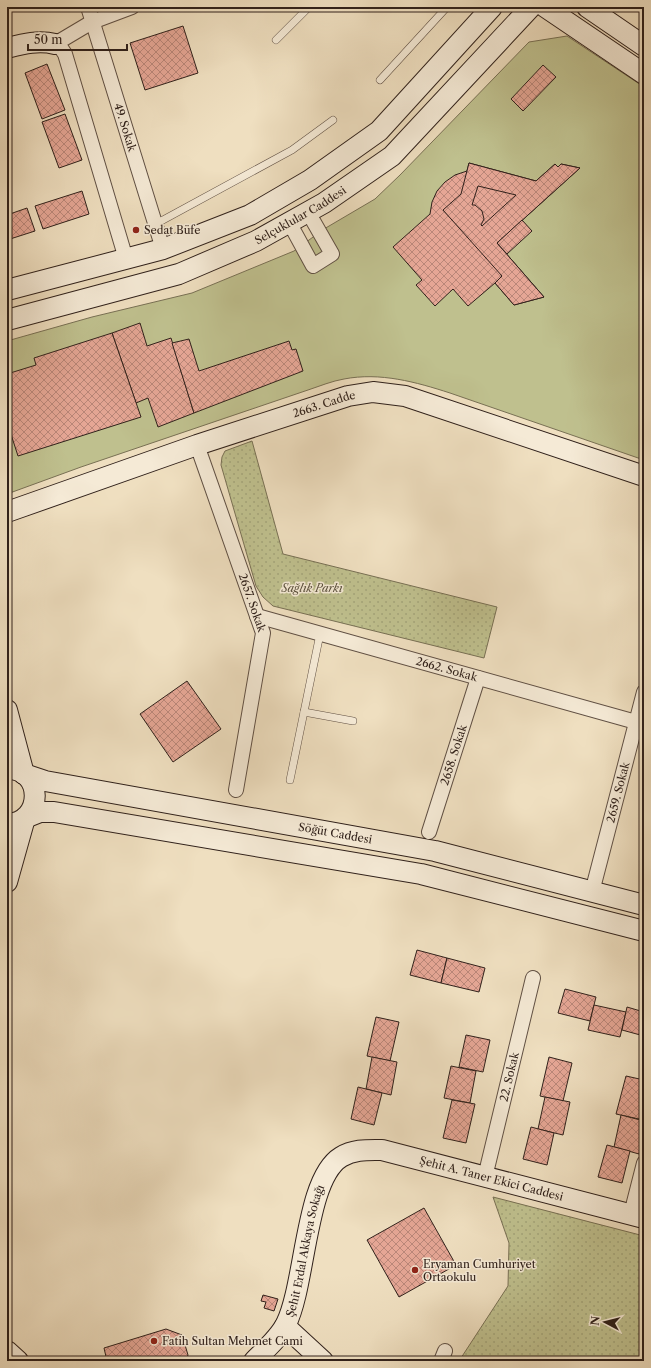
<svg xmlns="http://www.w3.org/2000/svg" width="651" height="1368" viewBox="0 0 651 1368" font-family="'Libre Caslon Text',serif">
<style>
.green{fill:#bfc08e;stroke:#787054}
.park{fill:url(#park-dots);stroke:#787054}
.building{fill:url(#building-cross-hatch);stroke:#30211b;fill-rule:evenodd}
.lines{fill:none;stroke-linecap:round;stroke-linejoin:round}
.lane-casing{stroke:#605044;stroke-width:8}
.street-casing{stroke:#605044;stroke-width:16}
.secondary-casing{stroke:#30211b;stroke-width:22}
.lane{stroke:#f5ead6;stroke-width:7}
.street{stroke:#f5ead6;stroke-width:14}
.secondary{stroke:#f5ead6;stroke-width:20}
.poi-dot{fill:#8f2418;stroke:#f5ead6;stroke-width:1.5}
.labels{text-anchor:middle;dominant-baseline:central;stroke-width:3;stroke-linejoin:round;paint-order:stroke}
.street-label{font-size:11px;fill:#30211b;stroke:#f5ead6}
.poi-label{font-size:11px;fill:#30211b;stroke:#f5ead6;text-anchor:start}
.park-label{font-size:11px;font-style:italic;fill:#5b513e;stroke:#f5ead6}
</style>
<defs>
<pattern id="park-dots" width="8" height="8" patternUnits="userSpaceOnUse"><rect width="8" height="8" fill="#bfc08e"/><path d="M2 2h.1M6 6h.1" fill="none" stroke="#a4a57a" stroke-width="1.8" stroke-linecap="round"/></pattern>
<pattern id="building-cross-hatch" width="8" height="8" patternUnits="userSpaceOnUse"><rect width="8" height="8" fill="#e5a695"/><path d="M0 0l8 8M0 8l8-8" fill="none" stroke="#ba8779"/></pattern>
</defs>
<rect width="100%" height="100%" fill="#efdfc0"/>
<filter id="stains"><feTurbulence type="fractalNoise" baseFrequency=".005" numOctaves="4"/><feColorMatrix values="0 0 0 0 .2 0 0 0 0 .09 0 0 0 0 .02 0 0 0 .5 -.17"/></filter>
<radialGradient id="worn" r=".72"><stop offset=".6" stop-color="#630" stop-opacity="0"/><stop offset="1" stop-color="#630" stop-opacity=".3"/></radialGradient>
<!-- green -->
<path class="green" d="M 567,36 L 644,87 L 644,460 L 450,393 C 416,382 380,372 344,379 C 332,381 320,386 308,390 L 81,467 L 7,494 L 7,341 L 92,317 L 192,293 L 294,251 L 324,229 L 375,199 L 400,175 L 529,42 Z"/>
<!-- park -->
<g class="park">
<polygon points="252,441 283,554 497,607 484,658 273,606 263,597 256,586 221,465 222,457 225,451"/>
<polygon points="493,1197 644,1236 644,1361 459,1361 508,1286 509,1243"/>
</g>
<!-- building -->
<g class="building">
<polygon points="183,26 198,73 145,90 130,43"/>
<polygon points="47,64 65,110 42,119 25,73"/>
<polygon points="543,65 556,77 523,111 511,99"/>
<polygon points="65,114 82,160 59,168 42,122"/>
<polygon points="469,163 536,181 555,164 558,167 561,164 580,168 497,243 544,297 514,305 495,283 468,306 453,289 435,306 416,285 422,280 393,247 430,214 432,202 437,191 445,182 455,175 467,171"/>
<path d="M 469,163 L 536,181 L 555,164 L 558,167 L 561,164 L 580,168 L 497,243 L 544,297 L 514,305 L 495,283 L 502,276 L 443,210 L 461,194 ZM 478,186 L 516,195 L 482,226 L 481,225 L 484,219 L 482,211 L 475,205 L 472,205 Z"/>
<polygon points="82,191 89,214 43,229 35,206"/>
<polygon points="27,208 35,231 7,240 7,215"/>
<polygon points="522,220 532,231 507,254 497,243"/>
<polygon points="140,323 147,346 171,338 194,413 158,427 148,398 136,403 112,333"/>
<polygon points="112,333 141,417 18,456 7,422 7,374 36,365 34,358"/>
<polygon points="189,339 199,371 289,341 292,350 296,349 303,371 194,413 172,343"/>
<polygon points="187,681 221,729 173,762 140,714"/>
<polygon points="417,950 447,958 441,983 410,975"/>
<polygon points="447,958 485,968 479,992 441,983"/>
<polygon points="565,989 596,997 590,1021 558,1013"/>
<polygon points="594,1005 626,1012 620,1037 588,1030"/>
<polygon points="627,1007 644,1012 644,1036 622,1030"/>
<polygon points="376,1017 399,1022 390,1061 367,1056"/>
<polygon points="466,1035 490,1040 483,1072 459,1067"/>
<polygon points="372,1057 397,1062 391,1095 366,1089"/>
<polygon points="549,1057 572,1063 563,1101 540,1096"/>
<polygon points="451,1066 476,1071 470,1103 444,1098"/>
<polygon points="626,1076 644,1080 644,1101 639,1119 616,1114"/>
<polygon points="358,1087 382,1093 374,1125 351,1119"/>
<polygon points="545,1097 570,1102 563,1135 538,1129"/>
<polygon points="452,1100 475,1104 466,1143 443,1138"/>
<polygon points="621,1115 644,1121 644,1132 639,1154 614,1147"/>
<polygon points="531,1127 554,1133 547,1165 523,1159"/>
<polygon points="607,1145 630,1151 622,1183 598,1177"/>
<polygon points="424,1208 456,1265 399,1297 367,1240"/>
<polygon points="263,1295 278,1299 274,1311 264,1308 266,1302 261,1301"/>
<polygon points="166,1329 182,1335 188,1355 186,1361 107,1361 104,1348"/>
</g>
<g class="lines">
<!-- lane casing -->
<g class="lane-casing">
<g id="lane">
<polyline points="643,7 644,8"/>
<polyline points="276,40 309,7"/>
<polyline points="380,80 447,7"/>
<polyline points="155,223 163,220 292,150 333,120"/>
<polyline points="304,712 353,721"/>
<polyline points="290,780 320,634"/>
</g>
</g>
<!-- street casing -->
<g class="street-casing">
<g id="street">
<path id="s1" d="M 88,7 L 163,249"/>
<polyline points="289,222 313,266 332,254 308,212"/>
<polyline points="126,259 65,54 61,48 55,44 92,22 132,7"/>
<path id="s2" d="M 197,445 L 263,633 L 236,790"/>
<path id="s3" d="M 257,616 L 636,722"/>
<path id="s4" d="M 429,832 L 478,678"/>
<path id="s5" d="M 592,892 L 644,692"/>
<path id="s6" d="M 485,1177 L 533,978"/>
<polyline points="631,1214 644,1163"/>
<polyline points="441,1361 445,1351"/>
</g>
</g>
<!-- secondary casing -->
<g class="secondary-casing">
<g id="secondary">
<polyline points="545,7 644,74"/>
<polyline points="587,7 644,46"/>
<path d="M 7,48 C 23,44 38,40 55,44"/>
<polyline points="7,290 163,249 250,215 310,180 379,131 492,7"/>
<path id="s7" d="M 7,320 L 179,274 L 256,241 L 324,203 L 392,156 L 531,7"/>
<path id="s8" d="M 7,512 L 197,445 L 348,396 L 373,392 L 405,396 L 644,476"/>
<polyline points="7,710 24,774"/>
<path d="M 7,769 C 44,768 44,823 7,824"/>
<path id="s9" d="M 24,774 L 45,781 L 435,851 L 644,905"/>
<polyline points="25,818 40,812 54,812 421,874 644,931"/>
<polyline points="7,882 25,818"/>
<polyline points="285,1326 323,1361"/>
<polyline points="7,1351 18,1361"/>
<path id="s10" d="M 254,1361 C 265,1350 279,1338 286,1324 C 306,1284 305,1179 341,1157 C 354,1149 368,1150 382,1150 L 644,1218"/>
</g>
</g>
<!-- lane -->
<use href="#lane" class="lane"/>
<!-- street -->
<use href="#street" class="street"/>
<!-- secondary -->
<use href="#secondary" class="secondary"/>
</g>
<!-- markers -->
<g class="poi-dot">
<circle cx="136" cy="230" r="4"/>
<circle cx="415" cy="1270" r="4"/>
<circle cx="154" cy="1341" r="4"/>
</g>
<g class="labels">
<!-- street labels -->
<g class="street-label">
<text stroke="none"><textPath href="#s1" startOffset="126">49. Sokak</textPath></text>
<text stroke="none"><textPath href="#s7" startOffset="313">Selçuklular Caddesi</textPath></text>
<text stroke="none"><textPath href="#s8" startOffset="335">2663. Cadde</textPath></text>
<text stroke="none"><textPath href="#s2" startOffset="167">2657. Sokak</textPath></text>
<text stroke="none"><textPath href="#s3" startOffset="197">2662. Sokak</textPath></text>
<text stroke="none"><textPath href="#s4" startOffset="81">2658. Sokak</textPath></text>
<text stroke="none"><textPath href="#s5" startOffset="103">2659. Sokak</textPath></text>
<text stroke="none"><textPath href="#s9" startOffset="317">Söğüt Caddesi</textPath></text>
<text stroke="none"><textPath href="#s6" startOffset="103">22. Sokak</textPath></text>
<text stroke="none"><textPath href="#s10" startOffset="383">Şehit A. Taner Ekici Caddesi</textPath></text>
<text stroke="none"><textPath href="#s10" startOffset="125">Şehit Erdal Akkaya Sokağı</textPath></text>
</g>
<!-- poi labels -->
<g class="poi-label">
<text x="144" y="230">Sedat Büfe</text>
<text x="423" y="1264">Eryaman Cumhuriyet<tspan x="423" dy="13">Ortaokulu</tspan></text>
<text x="162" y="1341">Fatih Sultan Mehmet Cami</text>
</g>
<!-- park labels -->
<g class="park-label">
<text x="312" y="588">Sağlık Parkı</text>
</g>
</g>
<!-- margin -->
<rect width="651" height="1368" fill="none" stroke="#efdfc0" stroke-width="24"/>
<rect x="8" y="8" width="635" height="1352" fill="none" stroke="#30211b" stroke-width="2"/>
<rect x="12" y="12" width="627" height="1344" fill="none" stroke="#30211b"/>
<!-- north arrow -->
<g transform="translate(605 1322) rotate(277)" stroke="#f5ead6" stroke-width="3" paint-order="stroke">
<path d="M0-3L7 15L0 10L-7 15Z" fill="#30211b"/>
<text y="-6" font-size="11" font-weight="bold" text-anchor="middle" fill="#30211b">N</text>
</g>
<!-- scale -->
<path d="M28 44v6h99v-6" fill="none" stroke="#30211b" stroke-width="2"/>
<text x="34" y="44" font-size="12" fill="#30211b" stroke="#f5ead6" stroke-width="3" paint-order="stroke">50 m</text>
<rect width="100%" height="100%" filter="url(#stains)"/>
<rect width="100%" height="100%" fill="url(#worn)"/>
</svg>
